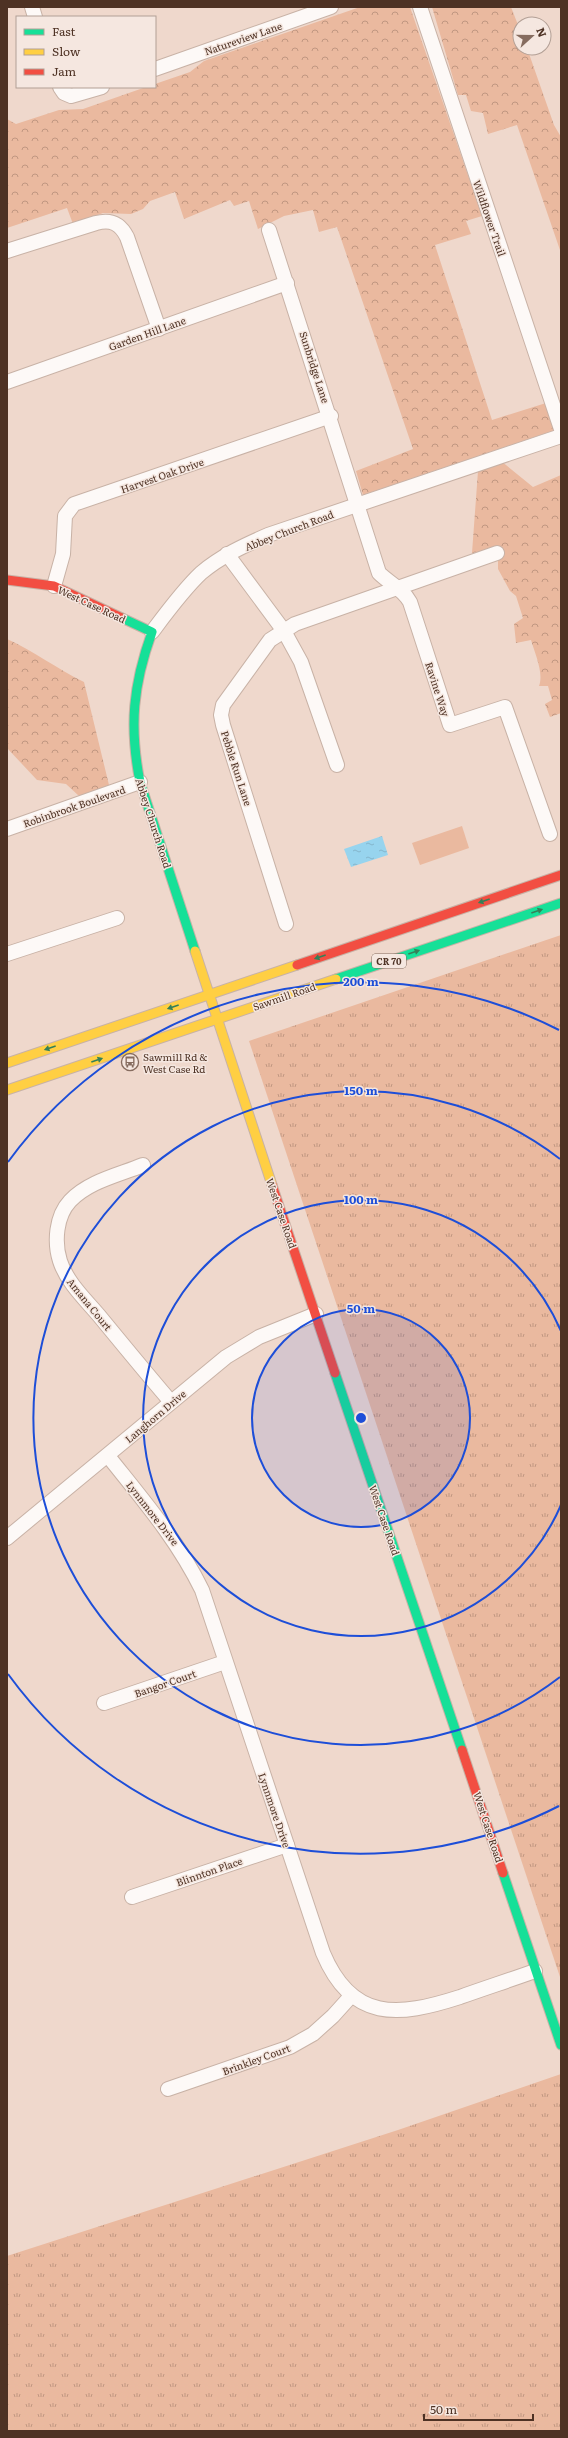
<svg xmlns="http://www.w3.org/2000/svg" width="568" height="2438" viewBox="0 0 568 2438" font-family="Literata,serif">
<style>
.grass{fill:url(#grass-tufts)}
.forest{fill:url(#forest-crowns)}
.park{fill:#eab99f}
.water{fill:url(#water-ripples)}
.lines{fill:none;stroke-linecap:round;stroke-linejoin:round}
.street-casing{stroke:#c8b2a6;stroke-width:16}
.fast-casing{stroke:#c8b2a6;stroke-width:11}
.slow-casing{stroke:#c8b2a6;stroke-width:11}
.jam-casing{stroke:#c8b2a6;stroke-width:11}
.street{stroke:#fdf9f7;stroke-width:14}
.fast{stroke:#16e098;stroke-width:9}
.slow{stroke:#ffcf43;stroke-width:9}
.jam{stroke:#f24e42;stroke-width:9}
.oneway{fill:#358058}
.ring{fill:none;stroke:#1d4ed8;stroke-width:2}
.labels{text-anchor:middle;dominant-baseline:central;stroke-width:3;stroke-linejoin:round;paint-order:stroke}
.shield{fill:#f5e7e0;stroke:#80685c;stroke-width:1}
.shield-label{font-size:9px;font-weight:bold;fill:#4e3224}
.street-label{font-size:10px;fill:#4e3224;stroke:#f5e7e0}
.poi-label{font-size:10px;fill:#4e3224;stroke:#f5e7e0;text-anchor:start}
.centre{fill:#1d4ed8;stroke:#f5e7e0;stroke-width:2}
.ring-label{font-size:12px;text-anchor:middle;font-weight:bold;fill:#1d4ed8;stroke:#f5e7e0;stroke-width:3;stroke-linejoin:round;paint-order:stroke}
</style>
<defs>
<pattern id="grass-tufts" width="24" height="20" patternUnits="userSpaceOnUse"><rect width="24" height="20" fill="#eab99f"/><path d="M3 7l-1-3M5 7V3M7 7l1-3M15 17l-1-3M17 17v-4M19 17l1-3" fill="none" stroke="#c09781"/></pattern>
<pattern id="forest-crowns" width="20" height="18" patternUnits="userSpaceOnUse"><rect width="20" height="18" fill="#eab99f"/><path d="M2 6a3 3 0 1 1 6 0M12 15a3 3 0 1 1 6 0" fill="none" stroke="#c09781"/></pattern>
<pattern id="water-ripples" width="26" height="14" patternUnits="userSpaceOnUse"><rect width="26" height="14" fill="#97d4ee"/><path d="M2 4q2-2 4 0t4 0M15 11q2-2 4 0t4 0" fill="none" stroke="#84b6cc"/></pattern>
</defs>
<rect width="100%" height="100%" fill="#efd8cc"/>
<!-- grass -->
<g class="grass">
<polygon points="561,935 561,1980 249,1041"/>
<polygon points="561,2074 561,2431 7,2431 7,2256 398,2130"/>
</g>
<!-- forest -->
<g class="forest">
<polygon points="360,7 410,7 482,216 466,221 471,234 435,245 492,420 546,403 555,430 363,495 356,471 413,449 337,227 319,232 313,210 284,216 258,229 249,201 234,206 230,200 184,219 175,192 150,201 143,209 131,214 103,213 73,224 67,208 7,228 7,119 16,124 59,110 83,109 146,87 155,87 155,84 190,72 204,61"/>
<polygon points="432,7 511,7 520,30 520,48 527,48 554,125 561,137 561,253 517,125 488,134 483,113 471,111 466,95 458,95"/>
<path d="M 501,461 L 533,487 L 561,475 L 561,713 L 550,717 L 545,704 L 552,700 L 548,686 L 539,686 C 544,673 535,654 531,640 L 516,643 L 514,624 L 523,618 L 516,596 L 510,591 L 498,569 L 498,549 L 472,553 L 478,471 Z"/>
<path d="M 7,639 C 34,651 57,669 84,682 L 109,785 L 79,796 L 66,784 L 37,780 L 7,748 Z"/>
</g>
<!-- park -->
<polygon class="park" points="462,826 469,848 420,865 412,843"/>
<!-- water -->
<polygon class="water" points="382,836 388,855 351,867 344,849"/>
<g class="lines">
<!-- street casing -->
<g class="street-casing">
<g id="street">
<polyline points="32,7 35,17"/>
<polyline points="420,7 561,429"/>
<polyline points="155,69 331,7"/>
<polyline points="60,87 64,93 71,96 102,87"/>
<path d="M 269,230 L 379,573 C 389,583 403,589 410,602 L 450,725 L 505,707 L 550,834"/>
<path d="M 7,251 L 96,223 C 111,219 120,223 127,237 L 159,329"/>
<polyline points="7,382 287,283"/>
<polyline points="227,554 284,631 301,662 337,765"/>
<polyline points="54,586 63,554 65,516 74,504 331,416"/>
<path d="M 152,632 C 167,612 183,590 201,573 C 221,556 245,545 268,535 L 561,436"/>
<polyline points="7,829 140,782"/>
<polyline points="286,924 223,725 221,715 223,705 270,640 295,624 497,553"/>
<polyline points="7,954 117,918"/>
<path d="M 143,1165 C 119,1175 89,1181 70,1201 C 56,1216 54,1242 60,1261 C 67,1283 87,1301 101,1318 C 124,1346 147,1374 171,1402"/>
<path d="M 108,1456 C 143,1500 177,1539 202,1590 L 323,1953 C 352,2022 398,2017 460,1997 C 485,1988 510,1980 535,1971"/>
<polyline points="7,1538 226,1357 259,1337 316,1314"/>
<polyline points="104,1703 225,1662"/>
<polyline points="132,1897 287,1845"/>
<polyline points="168,2089 290,2047 313,2034 333,2016 351,1996"/>
</g>
</g>
<!-- fast casing -->
<g class="fast-casing">
<g id="fast">
<path d="M 122,618 L 152,632 C 133,685 129,726 140,782 L 195,951"/>
<polyline points="336,979 561,903"/>
<polyline points="335,1373 462,1750"/>
<polyline points="503,1873 561,2045"/>
</g>
</g>
<!-- slow casing -->
<g class="slow-casing">
<g id="slow">
<polyline points="195,951 272,1185"/>
<polyline points="7,1063 297,965"/>
<polyline points="7,1090 336,979"/>
</g>
</g>
<!-- jam casing -->
<g class="jam-casing">
<g id="jam">
<polyline points="7,580 54,586 122,618"/>
<polyline points="297,965 561,875"/>
<polyline points="272,1185 335,1373"/>
<polyline points="462,1750 503,1873"/>
</g>
</g>
<!-- street -->
<use href="#street" class="street"/>
<!-- fast -->
<use href="#fast" class="fast"/>
<!-- slow -->
<use href="#slow" class="slow"/>
<!-- jam -->
<use href="#jam" class="jam"/>
</g>
<!-- one-way arrows -->
<defs><path id="oneway-solid" d="M-6-.8H1V-3.2L6.5 0L1 3.2V.8H-6Z"/></defs>
<g class="oneway">
<use href="#oneway-solid" transform="translate(484 901) rotate(161)"/>
<use href="#oneway-solid" transform="translate(537 911) rotate(-19)"/>
<use href="#oneway-solid" transform="translate(414 952) rotate(-19)"/>
<use href="#oneway-solid" transform="translate(320 957) rotate(161)"/>
<use href="#oneway-solid" transform="translate(173 1007) rotate(161)"/>
<use href="#oneway-solid" transform="translate(50 1048) rotate(161)"/>
<use href="#oneway-solid" transform="translate(97 1060) rotate(-19)"/>
</g>
<!-- distance rings -->
<circle cx="361" cy="1418" r="109" fill="#1d4ed8" fill-opacity=".12"/>
<g class="ring">
<circle cx="361" cy="1418" r="109"/>
<path d="M561 1505A218 218 0 1 1 561 1331"/>
<path d="M560 1677A327 327 0 1 1 560 1159"/>
<path d="M559 1806A436 436 0 0 1 8 1674M8 1162A436 436 0 0 1 559 1030"/>
</g>
<!-- icons -->
<defs>
<g id="bus-ring" transform="scale(0.9)"><circle r="9.5" fill="#f5e7e0" stroke="#866c5f" stroke-width="1.5"/><path d="M-5-6H5V4H4V6H2V4H-2V6H-4V4H-5ZM-3.5-4V0h7V-4ZM-3.5 1.2v1.5H-2V1.2ZM2 1.2v1.5H3.5V1.2Z" fill="#866c5f"/></g>
</defs>
<g fill-rule="evenodd">
<use href="#bus-ring" x="130" y="1062"/>
</g>
<g class="labels">
<!-- shield labels -->
<rect class="shield" x="372" y="954" width="34" height="14" rx="3"/>
<g class="shield-label">
<text x="389" y="961">CR 70</text>
</g>
<!-- street labels -->
<g class="street-label">
<text transform="translate(243 38) rotate(-19)">Natureview Lane</text>
<text transform="translate(490 218) rotate(71)">Wildflower Trail</text>
<text transform="translate(147 333) rotate(-20)">Garden Hill Lane</text>
<text transform="translate(315 367) rotate(72)">Sunbridge Lane</text>
<text transform="translate(162 475) rotate(-19)">Harvest Oak Drive</text>
<text transform="translate(289 530) rotate(-21)">Abbey Church Road</text>
<text transform="translate(92 604) rotate(25)">West Case Road</text>
<text transform="translate(438 689) rotate(72)">Ravine Way</text>
<text transform="translate(237 768) rotate(72)">Pebble Run Lane</text>
<text transform="translate(74 806) rotate(-19)">Robinbrook Boulevard</text>
<text transform="translate(154 823) rotate(72)">Abbey Church Road</text>
<text transform="translate(284 996) rotate(-19)">Sawmill Road</text>
<text transform="translate(282 1213) rotate(71)">West Case Road</text>
<text transform="translate(90 1304) rotate(51)">Amana Court</text>
<text transform="translate(155 1416) rotate(-40)">Langhorn Drive</text>
<text transform="translate(153 1513) rotate(52)">Lynnmore Drive</text>
<text transform="translate(385 1520) rotate(71)">West Case Road</text>
<text transform="translate(165 1683) rotate(-19)">Bangor Court</text>
<text transform="translate(275 1810) rotate(71)">Lynnmore Drive</text>
<text transform="translate(489 1827) rotate(72)">West Case Road</text>
<text transform="translate(209 1871) rotate(-19)">Blinnton Place</text>
<text transform="translate(256 2059) rotate(-20)">Brinkley Court</text>
</g>
<!-- poi labels -->
<g class="poi-label">
<text x="143" y="1056">Sawmill Rd &amp;<tspan x="143" dy="12">West Case Rd</tspan></text>
</g>
</g>
<circle cx="361" cy="1418" r="6" class="centre"/>
<g class="ring-label">
<text x="361" y="986">200 m</text>
<text x="361" y="1095">150 m</text>
<text x="361" y="1204">100 m</text>
<text x="361" y="1313">50 m</text>
</g>
<!-- border -->
<rect width="568" height="2438" fill="none" stroke="#4e3224" stroke-width="16"/>
<!-- legend -->
<rect x="16" y="16" width="140" height="72" fill="#f5e7e0" stroke="#b29f95"/>
<rect x="24" y="29" width="20" height="6" fill="#16e098" stroke="#b29f95"/>
<text x="52" y="36" font-size="12" fill="#4e3224">Fast</text>
<rect x="24" y="49" width="20" height="6" fill="#ffcf43" stroke="#b29f95"/>
<text x="52" y="56" font-size="12" fill="#4e3224">Slow</text>
<rect x="24" y="69" width="20" height="6" fill="#f24e42" stroke="#b29f95"/>
<text x="52" y="76" font-size="12" fill="#4e3224">Jam</text>
<!-- north arrow -->
<g transform="translate(532 36) rotate(69)"><circle r="19" fill="#f5e7e0" stroke="#b29f95"/>
<path d="M0-3L7 15L0 10L-7 15Z" fill="#866c5f"/>
<text y="-6" font-size="11" font-weight="bold" text-anchor="middle" fill="#4e3224">N</text>
</g>
<!-- scale -->
<path d="M424 2414v6h109v-6" fill="none" stroke="#4e3224" stroke-width="2"/>
<text x="430" y="2414" font-size="12" fill="#4e3224" stroke="#f5e7e0" stroke-width="3" paint-order="stroke">50 m</text>
</svg>
